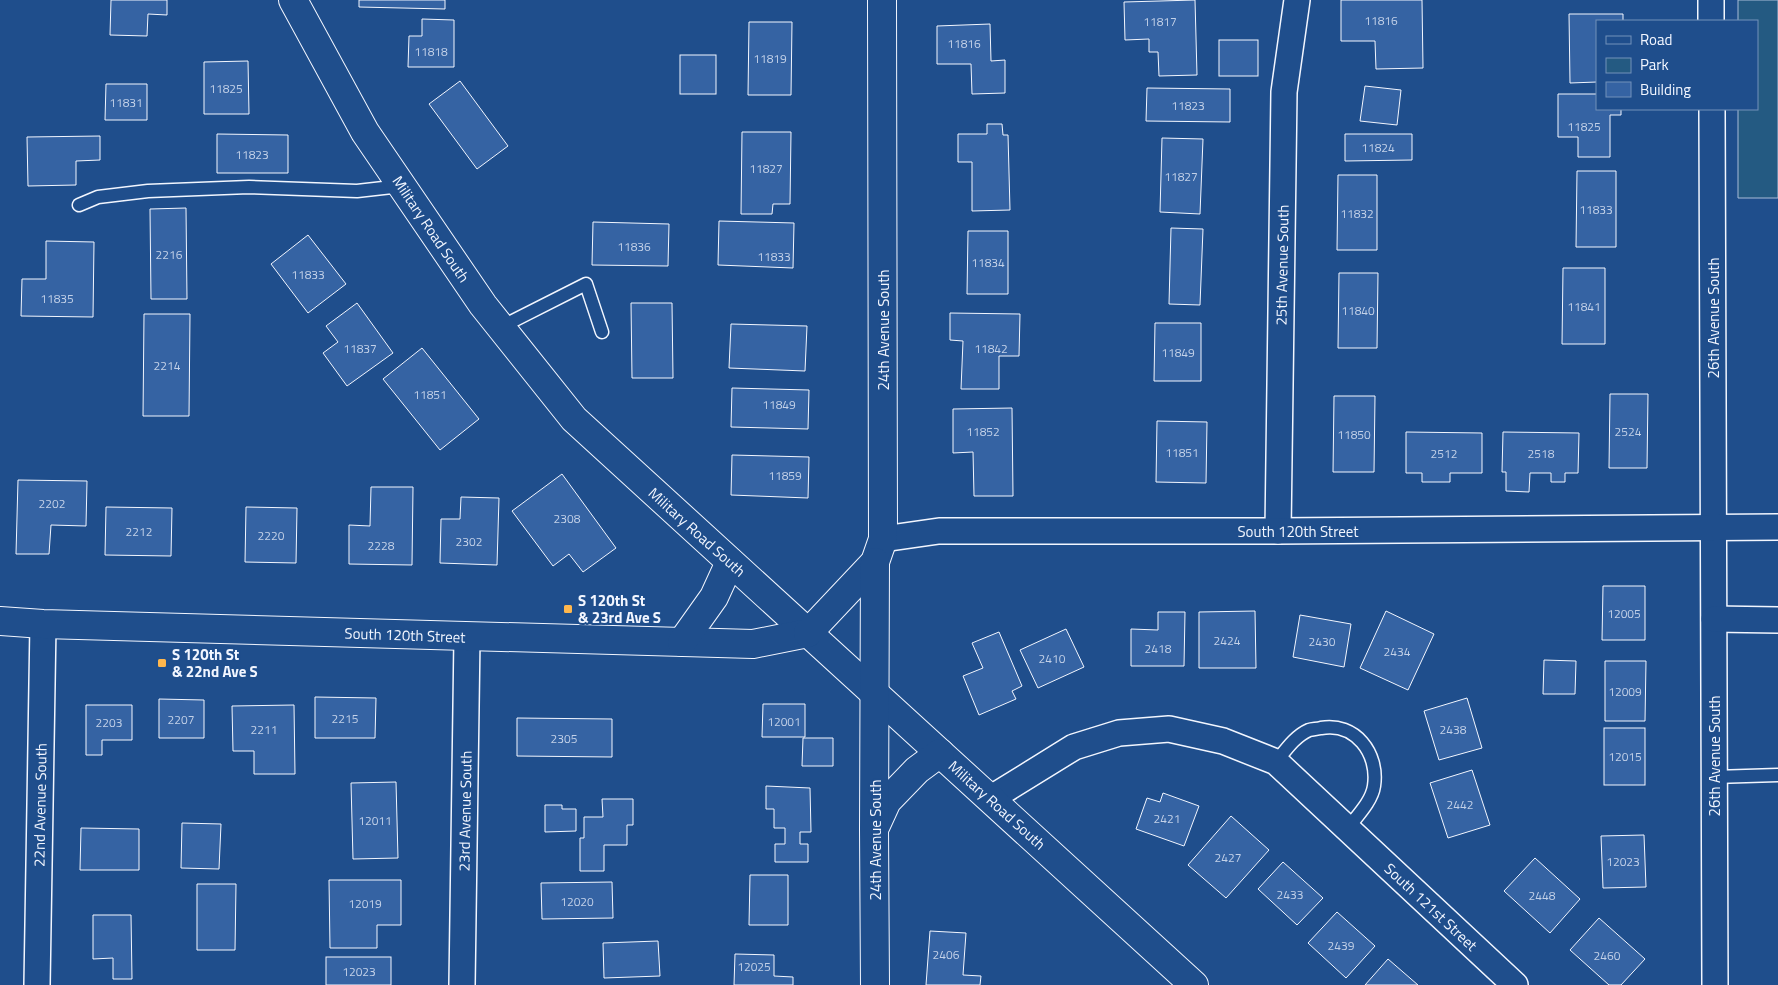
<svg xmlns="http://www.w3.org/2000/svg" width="1778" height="985" viewBox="0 0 1778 985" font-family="'Titillium Web',sans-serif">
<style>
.green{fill:#245a82;stroke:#a8bbd7}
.building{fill:#3563a3;stroke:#f2f6ff}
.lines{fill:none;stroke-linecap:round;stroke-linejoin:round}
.lane-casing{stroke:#f2f6ff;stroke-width:15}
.street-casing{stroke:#f2f6ff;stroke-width:28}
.secondary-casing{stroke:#f2f6ff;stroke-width:30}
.lane{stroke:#1f4e8c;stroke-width:12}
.street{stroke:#1f4e8c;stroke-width:25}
.secondary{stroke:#1f4e8c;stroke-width:28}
.poi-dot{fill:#ffb74d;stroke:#1f4e8c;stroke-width:2}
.labels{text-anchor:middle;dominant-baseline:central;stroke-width:4;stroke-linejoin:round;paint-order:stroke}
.number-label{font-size:12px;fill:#c3d1e8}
.street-label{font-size:15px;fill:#f2f6ff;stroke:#1f4e8c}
.poi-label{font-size:15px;font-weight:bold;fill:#f2f6ff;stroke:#1f4e8c;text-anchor:start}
</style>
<rect width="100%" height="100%" fill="#1f4e8c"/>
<!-- green -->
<polygon class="green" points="1738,0 1778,0 1778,198 1738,198 1738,109 1757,109 1757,21 1738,21"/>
<!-- building -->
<g class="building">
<polygon points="111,0 167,0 167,15 148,14 147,36 110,35"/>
<polygon points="359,0 445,0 445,9 359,7"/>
<polygon points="1195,0 1197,75 1159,76 1158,52 1149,52 1149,39 1125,40 1124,2"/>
<polygon points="1341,0 1422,0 1423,68 1376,69 1375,41 1341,41"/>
<polygon points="1569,14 1623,14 1623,21 1597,21 1597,82 1570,83"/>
<polygon points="422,19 454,20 454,67 408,67 409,36 422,36"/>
<polygon points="749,22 792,22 791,95 748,95"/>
<polygon points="990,24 991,61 1005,60 1005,93 972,94 971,64 937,64 937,26"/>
<rect x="1219" y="40" width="39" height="36"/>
<rect x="680" y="55" width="36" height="39"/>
<polygon points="248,61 249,114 204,114 204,62"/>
<polygon points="460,81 508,146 477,169 429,104"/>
<polygon points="106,84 147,84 147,120 105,120"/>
<polygon points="1365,86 1401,90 1397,125 1360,121"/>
<polygon points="1147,88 1230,89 1230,122 1146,121"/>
<polygon points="1558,94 1597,94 1597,109 1621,109 1621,115 1610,115 1610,157 1578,157 1578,137 1558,137"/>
<polygon points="987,124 1002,124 1003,135 1008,135 1010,210 972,211 972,162 958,162 958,134 987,134"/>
<polygon points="742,132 791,132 790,204 773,204 772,214 741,214"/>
<polygon points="217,134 288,135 288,173 217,173"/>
<polygon points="1345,134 1412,134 1412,160 1345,161"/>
<polygon points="100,136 100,160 76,161 76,185 28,186 27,137"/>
<polygon points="1162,138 1203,139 1200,214 1160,212"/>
<polygon points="1577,171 1616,171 1616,247 1576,247"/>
<polygon points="1338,175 1377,175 1377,250 1337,250"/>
<polygon points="186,208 187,299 151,299 150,209"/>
<polygon points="719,221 794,223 793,268 718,265"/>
<polygon points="593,222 669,224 668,266 592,265"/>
<polygon points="1171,228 1203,229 1200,305 1169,304"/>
<polygon points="968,231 1008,231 1008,294 967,294"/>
<polygon points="308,235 346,284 308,313 271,264"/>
<polygon points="46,241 94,242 93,317 21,316 22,279 46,279"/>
<polygon points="1563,268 1605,268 1605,344 1562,344"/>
<polygon points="1339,273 1378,273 1377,348 1338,348"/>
<polygon points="357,303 393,353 347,386 323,353 338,342 326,326"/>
<polygon points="631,303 672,303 673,378 632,378"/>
<polygon points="950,313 1020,314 1019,356 999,356 999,389 961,389 963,341 950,340"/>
<polygon points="144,314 190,314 189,416 143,416"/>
<polygon points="1155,323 1201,323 1201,381 1154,381"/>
<polygon points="731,324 807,326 805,371 729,368"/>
<polygon points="422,348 479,419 440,450 383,379"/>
<polygon points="732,388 809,390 808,429 731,427"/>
<polygon points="1610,394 1648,394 1647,468 1609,468"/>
<polygon points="1334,396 1375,396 1374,472 1333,472"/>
<polygon points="1012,408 1013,496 974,496 973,452 953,453 953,409"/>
<polygon points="1157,421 1207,422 1206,483 1156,482"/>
<polygon points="1406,432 1482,433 1482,473 1450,473 1450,482 1422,482 1422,473 1406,473"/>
<polygon points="1503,432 1579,433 1578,473 1565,473 1565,482 1551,482 1551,473 1530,473 1529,492 1506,491 1506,472 1502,472"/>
<polygon points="732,455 809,457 808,498 731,495"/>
<polygon points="562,474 616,548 583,572 569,554 553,566 512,511"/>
<polygon points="18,480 87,481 86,526 51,525 49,554 16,554"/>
<polygon points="371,487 413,487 412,565 349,564 349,525 370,526"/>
<polygon points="461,497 499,498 497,565 440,563 441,519 460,519"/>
<polygon points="106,507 172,508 171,556 105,555"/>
<polygon points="246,507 297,508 296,563 245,562"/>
<polygon points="1603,586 1645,586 1645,640 1602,640"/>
<polygon points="1255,611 1256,668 1199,668 1199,612"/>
<polygon points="1386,611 1434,634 1408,690 1360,668"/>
<polygon points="1158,612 1185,612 1184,666 1131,666 1131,629 1158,630"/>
<polygon points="1300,615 1351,624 1344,667 1293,657"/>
<polygon points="1066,629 1084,667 1038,688 1020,650"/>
<polygon points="999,632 1022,686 1012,691 1016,699 979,715 963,676 983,668 972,643"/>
<polygon points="1544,660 1576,661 1575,694 1543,694"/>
<polygon points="1605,661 1646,661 1645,721 1605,721"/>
<polygon points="315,697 376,698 375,738 315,738"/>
<polygon points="1467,698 1482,748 1439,760 1424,711"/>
<polygon points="159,699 204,700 204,738 159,738"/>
<polygon points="763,704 805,704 805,737 762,737"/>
<polygon points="86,705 132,705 132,740 102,740 102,755 86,755"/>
<polygon points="294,705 295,774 254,774 254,751 233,751 232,706"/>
<polygon points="517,718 612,719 612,757 517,756"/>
<rect x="1604" y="728" width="41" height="57"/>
<polygon points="803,738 833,738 833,766 802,766"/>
<polygon points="1472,770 1490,825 1448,838 1430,783"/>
<polygon points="396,782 398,858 353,859 351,783"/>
<polygon points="766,786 810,788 811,832 800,832 800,844 808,844 808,862 775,862 775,844 785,844 785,828 774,828 774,809 766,809"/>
<polygon points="1163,793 1199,806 1184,846 1136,829 1147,798 1160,802"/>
<polygon points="602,799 633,799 633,825 627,825 627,845 604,845 604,871 580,871 580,838 584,838 584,817 603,817"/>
<polygon points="545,805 562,805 562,809 576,809 576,831 545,832"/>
<polygon points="1231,816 1269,850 1226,898 1188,865"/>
<polygon points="182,823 221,824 219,869 181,868"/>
<polygon points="81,828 139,829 139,870 80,870"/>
<polygon points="1644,835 1646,887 1603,888 1601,836"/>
<polygon points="1535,858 1580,899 1550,933 1504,891"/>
<polygon points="1283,862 1323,898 1297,925 1258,889"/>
<polygon points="750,875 788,875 788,925 749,925"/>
<polygon points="329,880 401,880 401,925 377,925 377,948 330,948"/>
<polygon points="612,882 613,918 542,919 541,883"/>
<polygon points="197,884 236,884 235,950 197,950"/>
<polygon points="1337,912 1375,946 1346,978 1308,943"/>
<polygon points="93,915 131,915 132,979 113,979 113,958 93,959"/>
<polygon points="1599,918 1645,959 1621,985 1609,985 1570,950"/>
<polygon points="930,931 966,933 963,975 981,976 980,985 926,985"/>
<polygon points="658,941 660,976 604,978 603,943"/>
<polygon points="735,954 774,955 774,976 793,977 793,985 734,985"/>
<rect x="326" y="957" width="65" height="28"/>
<polygon points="1388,959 1418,985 1365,985"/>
</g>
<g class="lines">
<!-- lane casing -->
<g class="lane-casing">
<g id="lane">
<polyline points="79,205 98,197 148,191 249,187 357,191 401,186"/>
<polyline points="501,327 586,284 602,332"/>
<path d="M 1276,762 C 1285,751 1295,736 1309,730 C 1312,729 1317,729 1321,728 C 1355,722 1379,753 1374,786 C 1372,801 1357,816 1348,828"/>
<polyline points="1714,777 1778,775"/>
</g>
</g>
<!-- street casing -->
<g class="street-casing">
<g id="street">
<polyline points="1711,0 1711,21"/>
<polyline points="1712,109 1715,985"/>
<polyline points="1278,531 1284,92 1297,0"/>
<polyline points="883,539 939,531 1278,531 1778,527"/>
<polyline points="1714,619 1778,620"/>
<polyline points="990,799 1074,747 1119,733 1169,729 1223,741 1276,762 1515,985"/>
<polyline points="37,985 43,624"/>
<polyline points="462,985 467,637"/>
</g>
</g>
<!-- secondary casing -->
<g class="secondary-casing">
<g id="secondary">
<polyline points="293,0 365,132 483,305 574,419 1194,985"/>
<polyline points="0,621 43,624 753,644 808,633"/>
<polyline points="808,633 875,562 883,539 882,0"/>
<polyline points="682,642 714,597 730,562"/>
<polyline points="876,825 887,801 917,770 940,753"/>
<polyline points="875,985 874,829 875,562"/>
</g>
</g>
<!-- lane -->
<use href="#lane" class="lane"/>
<!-- street -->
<use href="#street" class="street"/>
<!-- secondary -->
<use href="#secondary" class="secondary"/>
</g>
<!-- markers -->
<g class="poi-dot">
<rect x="563" y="604" width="10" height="10" rx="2.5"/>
<rect x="157" y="658" width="10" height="10" rx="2.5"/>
</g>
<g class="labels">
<!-- number labels -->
<g class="number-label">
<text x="1381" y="20">11816</text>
<text x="1160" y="21">11817</text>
<text x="964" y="43">11816</text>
<text x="431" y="51">11818</text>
<text x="770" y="58">11819</text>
<text x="226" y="88">11825</text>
<text x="126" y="102">11831</text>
<text x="1188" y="105">11823</text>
<text x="1584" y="126">11825</text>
<text x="1378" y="147">11824</text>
<text x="252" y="154">11823</text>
<text x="766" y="168">11827</text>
<text x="1181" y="176">11827</text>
<text x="1596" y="209">11833</text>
<text x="1357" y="213">11832</text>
<text x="634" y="246">11836</text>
<text x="169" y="254">2216</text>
<text x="774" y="256">11833</text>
<text x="988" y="262">11834</text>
<text x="308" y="274">11833</text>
<text x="57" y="298">11835</text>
<text x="1584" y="306">11841</text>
<text x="1358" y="310">11840</text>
<text x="360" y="348">11837</text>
<text x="991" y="348">11842</text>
<text x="1178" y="352">11849</text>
<text x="167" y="365">2214</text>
<text x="430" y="394">11851</text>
<text x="779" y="404">11849</text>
<text x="983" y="431">11852</text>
<text x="1628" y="431">2524</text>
<text x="1354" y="434">11850</text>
<text x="1182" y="452">11851</text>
<text x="1444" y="453">2512</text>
<text x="1541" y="453">2518</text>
<text x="785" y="475">11859</text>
<text x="52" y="503">2202</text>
<text x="567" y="518">2308</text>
<text x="139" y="531">2212</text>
<text x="271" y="535">2220</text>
<text x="469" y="541">2302</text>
<text x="381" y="545">2228</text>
<text x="1624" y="613">12005</text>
<text x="1227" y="640">2424</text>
<text x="1322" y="641">2430</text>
<text x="1158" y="648">2418</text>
<text x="1397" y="651">2434</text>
<text x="1052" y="658">2410</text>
<text x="1625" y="691">12009</text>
<text x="345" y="718">2215</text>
<text x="181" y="719">2207</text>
<text x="784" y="721">12001</text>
<text x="109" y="722">2203</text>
<text x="264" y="729">2211</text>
<text x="1453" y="729">2438</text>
<text x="564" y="738">2305</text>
<text x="1625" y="756">12015</text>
<text x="1460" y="804">2442</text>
<text x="1167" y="818">2421</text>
<text x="375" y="820">12011</text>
<text x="1228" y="857">2427</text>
<text x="1623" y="861">12023</text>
<text x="1290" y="894">2433</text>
<text x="1542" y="895">2448</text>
<text x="577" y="901">12020</text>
<text x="365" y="903">12019</text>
<text x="1341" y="945">2439</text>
<text x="946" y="954">2406</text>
<text x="1607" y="955">2460</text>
<text x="754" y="966">12025</text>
<text x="359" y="971">12023</text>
</g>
<!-- street labels -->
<g class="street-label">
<text transform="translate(431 229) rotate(56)">Military Road South</text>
<text transform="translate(1282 265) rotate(-89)">25th Avenue South</text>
<text transform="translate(1713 318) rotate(-90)">26th Avenue South</text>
<text transform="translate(883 330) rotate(-90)">24th Avenue South</text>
<text x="1298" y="531">South 120th Street</text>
<text transform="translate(697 532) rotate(42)">Military Road South</text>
<text transform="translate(405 635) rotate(2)">South 120th Street</text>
<text transform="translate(1714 756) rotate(-90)">26th Avenue South</text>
<text transform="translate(40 805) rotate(-89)">22nd Avenue South</text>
<text transform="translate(997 805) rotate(42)">Military Road South</text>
<text transform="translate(465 811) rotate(-89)">23rd Avenue South</text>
<text transform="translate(875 840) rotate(-90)">24th Avenue South</text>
<text transform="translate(1431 907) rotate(43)">South 121st Street</text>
</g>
<!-- poi labels -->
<g class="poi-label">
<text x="578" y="600">S 120th St<tspan x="578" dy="17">&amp; 23rd Ave S</tspan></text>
<text x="172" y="654">S 120th St<tspan x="172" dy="17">&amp; 22nd Ave S</tspan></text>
</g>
</g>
<!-- legend -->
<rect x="1596" y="20" width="162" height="90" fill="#1f4e8c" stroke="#7391ba"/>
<rect x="1606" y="36" width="25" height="8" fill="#1f4e8c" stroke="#7391ba"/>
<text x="1640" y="45" font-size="15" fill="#f2f6ff">Road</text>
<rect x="1606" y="58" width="25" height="15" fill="#245a82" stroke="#7391ba"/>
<text x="1640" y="70" font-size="15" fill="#f2f6ff">Park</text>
<rect x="1606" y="82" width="25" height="15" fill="#3563a3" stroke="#7391ba"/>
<text x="1640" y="95" font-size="15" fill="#f2f6ff">Building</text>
</svg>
